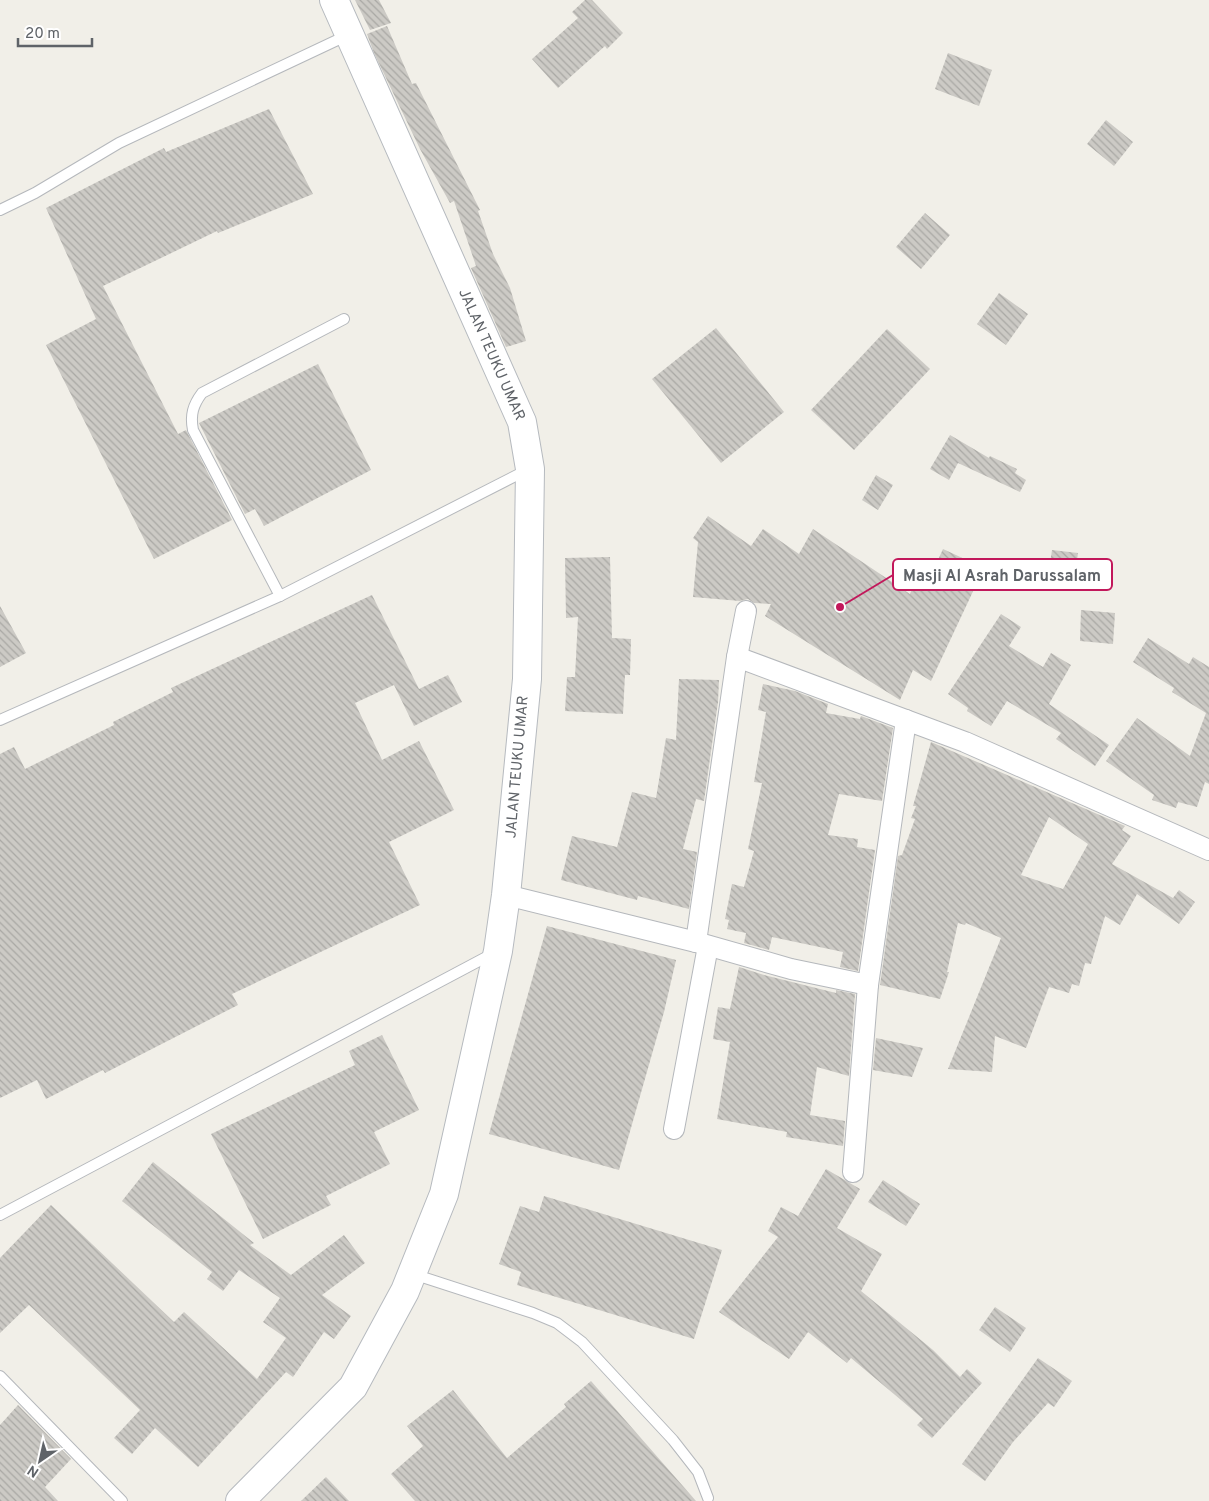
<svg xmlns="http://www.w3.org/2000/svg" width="1209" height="1501" viewBox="0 0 1209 1501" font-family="Overpass,sans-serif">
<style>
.building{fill:url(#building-back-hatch);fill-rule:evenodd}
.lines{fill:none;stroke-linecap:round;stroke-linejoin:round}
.service-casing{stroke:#b5b8bc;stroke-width:12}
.minor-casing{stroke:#b5b8bc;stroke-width:22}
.secondary-casing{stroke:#b6babf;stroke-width:30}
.service{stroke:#fff;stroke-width:10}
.minor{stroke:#fff;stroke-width:20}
.secondary{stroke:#fff;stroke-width:28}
.labels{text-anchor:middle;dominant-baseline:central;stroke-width:5;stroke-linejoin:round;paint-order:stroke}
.street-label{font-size:15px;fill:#5f6368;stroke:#fff}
.leader{fill:none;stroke:#c2185b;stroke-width:2}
.callout-dot{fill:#c2185b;stroke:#fff;stroke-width:2}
.callout{fill:#fff;stroke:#c2185b;stroke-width:2}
.callout-label{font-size:16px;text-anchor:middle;font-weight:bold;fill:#5f6368}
</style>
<defs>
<pattern id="building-back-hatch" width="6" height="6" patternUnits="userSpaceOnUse" patternTransform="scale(1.25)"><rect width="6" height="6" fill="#cccac5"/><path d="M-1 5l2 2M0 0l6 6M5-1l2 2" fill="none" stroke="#a9a8a4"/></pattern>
</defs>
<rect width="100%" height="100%" fill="#f1efe8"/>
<!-- building -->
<g class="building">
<polygon points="355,0 379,0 391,23 370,30"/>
<polygon points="585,0 592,0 623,33 607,49 605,46 558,88 532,59 578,18 572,12"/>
<polygon points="387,26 412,84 416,83 480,210 478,211 493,254 510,288 526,341 506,347 471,268 476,266 454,201 450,203 420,149 374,53 367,34"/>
<polygon points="948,53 992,70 979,106 935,89"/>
<polygon points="269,109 313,194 218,233 217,231 103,286 178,434 186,430 232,520 154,559 46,345 96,319 46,208 164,148 166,152"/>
<polygon points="1106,120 1133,142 1114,166 1087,144"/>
<polygon points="925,213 950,235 921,269 896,247"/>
<polygon points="999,293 1028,314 1006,345 977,324"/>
<polygon points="716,328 784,412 721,463 652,379"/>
<polygon points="887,329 930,369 854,450 811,410"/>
<polygon points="318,364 371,470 264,526 255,509 245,514 199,423"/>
<polygon points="950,435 989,458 990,456 1017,469 1015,473 1026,480 1020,492 958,463 949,480 930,469"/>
<polygon points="876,475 893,485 878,510 862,500"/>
<polygon points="708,516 751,546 763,529 799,554 813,529 910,594 918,573 930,577 943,549 984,568 931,681 913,670 900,700 765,616 771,604 754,603 748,599 740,601 693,597 698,542 693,538"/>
<polygon points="1052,550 1078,553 1074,581 1048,577"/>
<polygon points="610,557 612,638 631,639 630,675 625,675 623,714 565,711 567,677 575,677 578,617 566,618 565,558"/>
<polygon points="372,595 419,689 448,675 462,702 414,726 394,685 355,703 382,760 419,741 454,810 389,842 420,905 232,994 238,1005 105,1073 103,1070 46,1099 37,1080 0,1098 0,754 14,747 25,769 114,725 113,722 173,692 171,688"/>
<polygon points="0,606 26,653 0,667"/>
<polygon points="1081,610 1115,613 1113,644 1080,641"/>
<polygon points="1001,614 1021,627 1009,646 1043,667 1051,653 1071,665 1049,704 1109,745 1095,766 1056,739 1061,733 1007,701 991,726 967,711 968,708 948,694"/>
<polygon points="1148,638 1189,664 1193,657 1209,667 1209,784 1205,782 1197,807 1178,802 1176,808 1152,800 1154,795 1106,761 1137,718 1190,756 1206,713 1172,692 1174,688 1133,662"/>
<polygon points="679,679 719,680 718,702 704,801 696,799 683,849 697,852 689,909 638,896 637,900 561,880 572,836 617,847 632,792 656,798 666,738 676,740"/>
<polygon points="763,684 795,691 828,704 826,713 860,719 861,716 893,728 882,801 839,794 828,835 858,839 857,847 875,850 858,971 840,967 843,952 772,937 769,950 744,943 746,933 727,929 729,920 725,919 732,884 744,887 754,851 748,849 762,783 754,782 766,712 758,710"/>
<path d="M 931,742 L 1125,826 L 1122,830 L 1131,836 L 1112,864 L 1173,898 L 1179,890 L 1195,902 L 1179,924 L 1137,894 L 1120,925 L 1105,916 L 1091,964 L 1085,963 L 1079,986 L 1072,984 L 1069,993 L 1049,987 L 1026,1048 L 995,1036 L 992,1072 L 948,1069 L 1001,938 L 966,923 L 965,925 L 958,923 L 947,972 L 949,972 L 940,999 L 880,985 L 898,856 L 902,855 L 915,819 L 911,818 L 916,806 L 913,806 ZM 1049,817 L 1088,844 L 1063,889 L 1021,875 Z"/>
<polygon points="547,926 676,960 664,1012 619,1170 489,1134"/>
<polygon points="739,967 764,975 836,993 836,990 855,994 849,1076 817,1067 810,1115 845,1121 843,1146 786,1137 787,1132 717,1119 730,1042 713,1039 718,1007 730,1009"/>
<polygon points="382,1035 419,1110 374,1132 390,1164 326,1196 331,1205 263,1239 211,1134 355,1065 349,1051"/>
<polygon points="876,1038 923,1048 912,1077 873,1070"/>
<polygon points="153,1162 254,1243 250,1245 291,1275 344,1235 365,1263 322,1295 351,1316 334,1339 324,1332 293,1377 286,1372 198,1467 155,1428 132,1454 114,1438 140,1410 29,1305 0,1333 0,1258 51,1205 174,1322 184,1312 257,1379 286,1338 263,1322 280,1298 239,1270 223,1291 207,1279 212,1272 122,1201"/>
<polygon points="826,1169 860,1189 837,1228 882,1254 861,1291 933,1350 960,1377 967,1369 982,1383 932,1438 917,1425 923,1419 901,1400 851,1358 847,1363 808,1332 789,1359 719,1312 778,1237 768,1231 781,1207 798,1216"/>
<polygon points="883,1180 920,1204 906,1226 868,1202"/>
<polygon points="544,1196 722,1250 694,1339 517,1285 521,1272 499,1264 520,1206 539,1212"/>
<polygon points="995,1307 1026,1328 1010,1352 979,1330"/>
<polygon points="1038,1358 1072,1381 1054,1407 1048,1403 1013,1442 985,1481 962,1464"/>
<polygon points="591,1381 696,1501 415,1501 391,1474 423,1446 407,1426 453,1390 507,1458 566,1407 564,1404"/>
<polygon points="18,1405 71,1459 45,1487 58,1501 0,1501 0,1425"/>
<polygon points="326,1477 349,1501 301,1501"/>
</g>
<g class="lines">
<!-- service casing -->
<g class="service-casing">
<g id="service">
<polyline points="0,210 35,193 119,143 348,35"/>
<path d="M 280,596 L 193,430 C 190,415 193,405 202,393 L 344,319"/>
<polyline points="0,720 280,596 527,470"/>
<polyline points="0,1215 494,953"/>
<polyline points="413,1274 533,1313 557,1323 582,1342 673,1440 698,1472 708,1498"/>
<polyline points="0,1376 122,1501"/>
</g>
</g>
<!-- minor casing -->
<g class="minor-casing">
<g id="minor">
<polyline points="737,657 746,611"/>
<polyline points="506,895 696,942 791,969 868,985 906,720 965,742 1209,850"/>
<polyline points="696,942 737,657 906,720"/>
<polyline points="674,1129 708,946"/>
<polyline points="853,1172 868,985"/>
</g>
</g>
<!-- secondary casing -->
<g class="secondary-casing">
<polyline id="secondary" points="240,1501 353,1387 405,1291 444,1194 498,951 506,895 527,679 530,469 522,422 334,0"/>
</g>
<!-- service -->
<use href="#service" class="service"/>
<!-- minor -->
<use href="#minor" class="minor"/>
<!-- secondary -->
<use href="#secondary" class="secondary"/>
</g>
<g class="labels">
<!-- street labels -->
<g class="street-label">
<text transform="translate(491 355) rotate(66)">JALAN TEUKU UMAR</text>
<text transform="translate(518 767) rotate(-85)">JALAN TEUKU UMAR</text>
</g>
</g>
<!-- callouts -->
<path class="leader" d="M840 607L893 575"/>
<circle class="callout-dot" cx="840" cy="607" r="5"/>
<rect class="callout" x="893" y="559" width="219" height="31" rx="5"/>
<g class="callout-label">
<text x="1002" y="581">Masji Al Asrah Darussalam</text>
</g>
<!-- north arrow -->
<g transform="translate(40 1461) rotate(214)" stroke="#ffffff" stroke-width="4" paint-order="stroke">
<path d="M0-4L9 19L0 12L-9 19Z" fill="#5f6368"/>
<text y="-8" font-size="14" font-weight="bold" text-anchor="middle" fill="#5f6368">N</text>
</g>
<!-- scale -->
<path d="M18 38v8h74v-8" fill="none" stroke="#5f6368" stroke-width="2.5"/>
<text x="25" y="38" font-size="15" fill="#5f6368" stroke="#ffffff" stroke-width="4" paint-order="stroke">20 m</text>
</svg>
